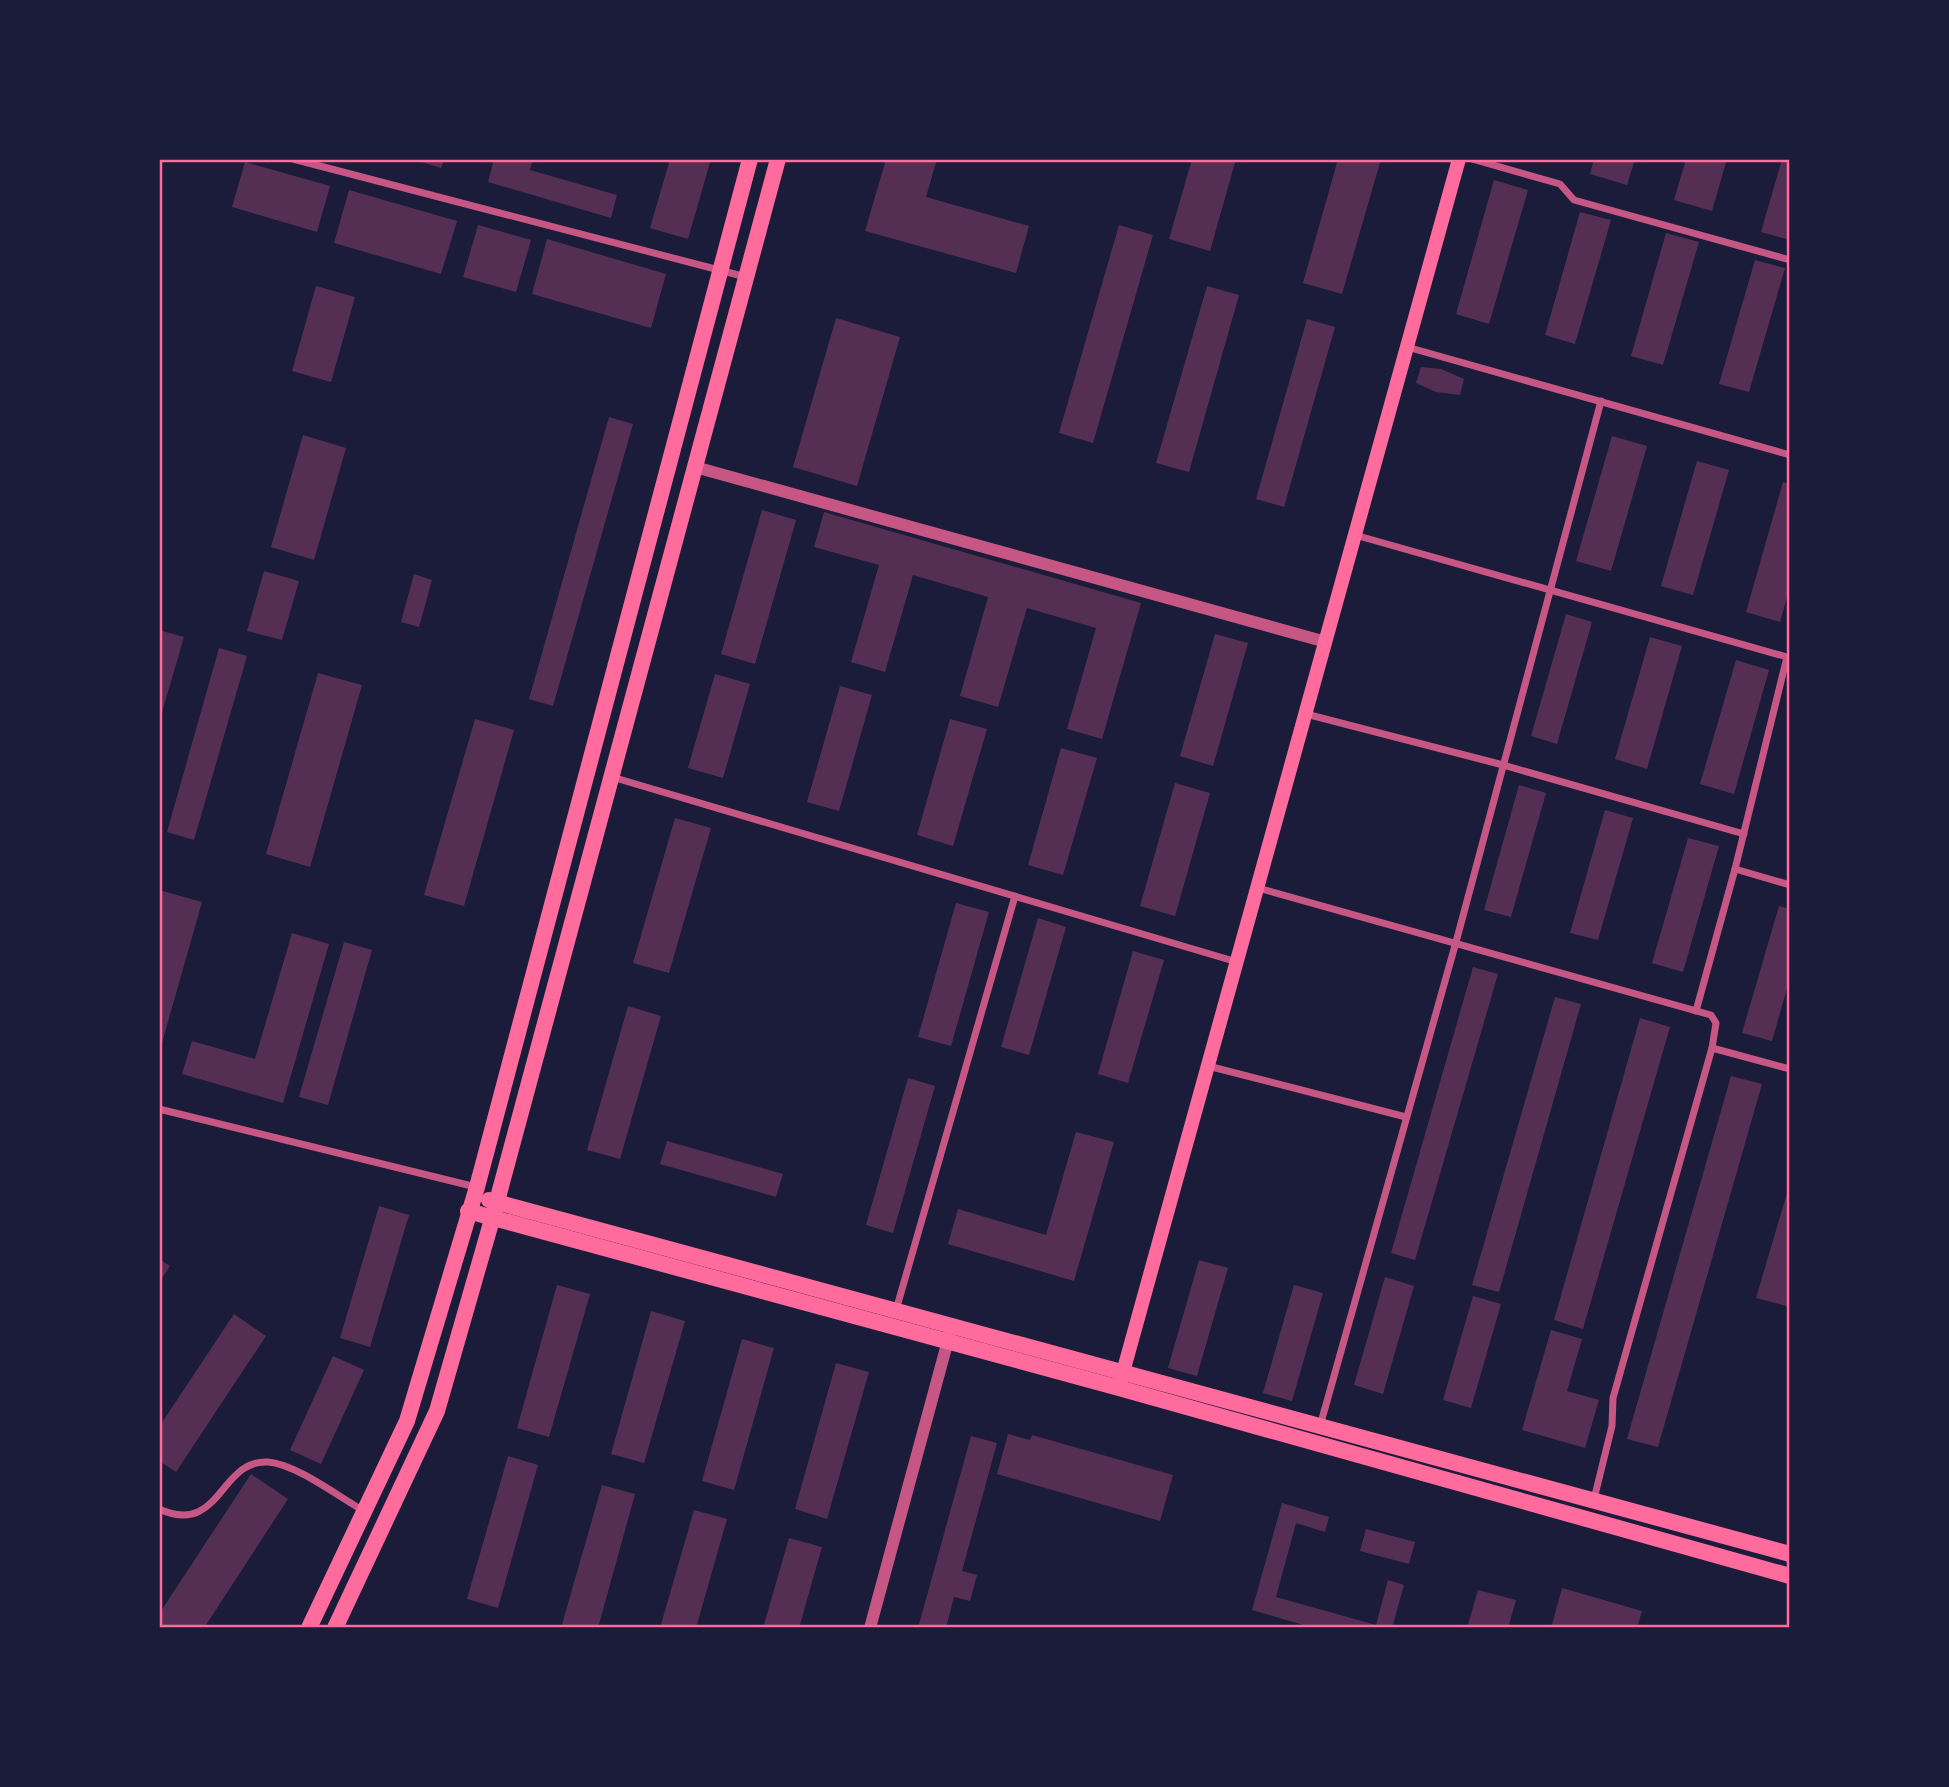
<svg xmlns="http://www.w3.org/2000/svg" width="1949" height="1787" viewBox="0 0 1949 1787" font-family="'Roboto Condensed',sans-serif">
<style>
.building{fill:#542f53}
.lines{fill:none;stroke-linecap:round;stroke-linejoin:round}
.minor{stroke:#c65784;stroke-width:7}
.tertiary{stroke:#c65784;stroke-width:12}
.secondary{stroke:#ff6b9d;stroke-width:14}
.primary{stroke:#ff6b9d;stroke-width:16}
.neatline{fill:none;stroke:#ff6b9d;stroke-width:2.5}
</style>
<rect width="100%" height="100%" fill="#1b1b3a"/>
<!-- building -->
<g class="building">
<polygon points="412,159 444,159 441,168"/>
<polygon points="494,159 533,159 530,170 617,195 611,218 488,182"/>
<polygon points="670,159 711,159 688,239 650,228"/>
<polygon points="886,159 937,159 926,197 1029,226 1016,273 865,231"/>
<polygon points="1192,159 1236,159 1210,251 1169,239"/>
<polygon points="1338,159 1381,159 1342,294 1303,283"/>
<polygon points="1594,159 1635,159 1627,185 1590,174"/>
<polygon points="1686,159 1727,159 1712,211 1674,200"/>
<polygon points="1782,159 1790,159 1790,240 1761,232"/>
<polygon points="245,162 330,186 317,232 232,207"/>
<polygon points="1494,180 1528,190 1489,324 1456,314"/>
<polygon points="349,190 457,221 441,274 334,243"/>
<polygon points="1580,212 1611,220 1575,344 1545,335"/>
<polygon points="478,225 531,240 516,292 463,277"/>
<polygon points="1119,225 1153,235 1093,443 1059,433"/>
<polygon points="1666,233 1699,242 1663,365 1631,356"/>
<polygon points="547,239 666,274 651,328 532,294"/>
<polygon points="1755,260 1785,268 1749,392 1719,384"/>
<polygon points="316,286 355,297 331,382 292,371"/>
<polygon points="1207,286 1239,295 1189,472 1156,463"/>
<polygon points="836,318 900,337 857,486 793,467"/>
<polygon points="1307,319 1335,327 1284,507 1256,499"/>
<polygon points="1421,367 1441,369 1464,379 1460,395 1436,392 1416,383"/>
<polygon points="609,417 633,424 553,706 529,699"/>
<polygon points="303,435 346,448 314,560 271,547"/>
<polygon points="1612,436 1647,446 1611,571 1576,561"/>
<polygon points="1697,461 1729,470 1693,595 1661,586"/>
<polygon points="1783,482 1790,484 1790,587 1780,622 1746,612"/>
<polygon points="762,510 796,520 755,664 721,654"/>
<polygon points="824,512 1141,603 1102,739 1067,729 1096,628 1027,608 998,707 960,696 988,597 913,575 885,672 851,662 879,565 814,547"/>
<polygon points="264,571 299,581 282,640 247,631"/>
<polygon points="414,574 432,580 419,627 401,622"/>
<polygon points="1566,614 1592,622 1557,744 1531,736"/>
<polygon points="159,630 184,637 160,719 159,719"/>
<polygon points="1215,634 1248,643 1213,766 1180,756"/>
<polygon points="1650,637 1682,646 1647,769 1615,759"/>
<polygon points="219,648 247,656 194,840 167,832"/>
<polygon points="1736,660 1769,670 1734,794 1700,784"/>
<polygon points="318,673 362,685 310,867 266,854"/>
<polygon points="715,674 750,684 723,778 688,768"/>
<polygon points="840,686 872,695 839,811 807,802"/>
<polygon points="475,719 514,730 464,906 424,895"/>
<polygon points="950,719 987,729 953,846 917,835"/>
<polygon points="1061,748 1097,758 1063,875 1028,865"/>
<polygon points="1175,783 1210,793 1175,916 1140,906"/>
<polygon points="1519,785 1546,793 1511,917 1484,910"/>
<polygon points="1605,810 1633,818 1598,940 1570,933"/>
<polygon points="675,818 711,828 669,973 633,963"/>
<polygon points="1688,838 1719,846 1683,972 1652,963"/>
<polygon points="159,890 202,902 160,1050 159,1050"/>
<polygon points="956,903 989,912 951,1046 918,1037"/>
<polygon points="1779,906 1790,909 1790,978 1772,1041 1742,1033"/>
<polygon points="1038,918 1066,927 1029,1055 1001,1047"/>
<polygon points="292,933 329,944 283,1103 182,1074 192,1041 255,1059"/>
<polygon points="344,942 372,950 328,1105 299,1097"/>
<polygon points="1133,951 1164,960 1128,1083 1098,1074"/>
<polygon points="1473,967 1498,974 1415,1260 1391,1253"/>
<polygon points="1555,997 1581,1004 1499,1292 1472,1285"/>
<polygon points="628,1006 661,1016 620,1159 587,1150"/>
<polygon points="1640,1018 1670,1027 1583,1329 1554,1320"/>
<polygon points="1731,1076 1762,1084 1658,1447 1627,1439"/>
<polygon points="908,1078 935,1086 893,1233 866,1225"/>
<polygon points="1076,1132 1114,1142 1074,1281 948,1244 958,1209 1046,1235"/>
<polygon points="667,1141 783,1174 776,1197 660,1164"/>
<polygon points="1790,1183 1790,1307 1756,1298"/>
<polygon points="379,1206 409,1215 370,1347 340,1338"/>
<polygon points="159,1259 170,1266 159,1283"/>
<polygon points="1199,1260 1228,1268 1197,1376 1168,1368"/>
<polygon points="1385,1277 1414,1286 1383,1394 1354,1385"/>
<polygon points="557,1285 590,1294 549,1437 517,1428"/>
<polygon points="1294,1285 1323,1293 1292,1401 1263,1393"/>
<polygon points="1473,1296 1501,1304 1471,1408 1443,1400"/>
<polygon points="651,1311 685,1321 644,1463 611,1454"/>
<polygon points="234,1314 266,1336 176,1472 159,1461 159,1427"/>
<polygon points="1551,1330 1582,1339 1567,1391 1599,1400 1585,1448 1522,1430"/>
<polygon points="742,1339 774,1348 734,1490 702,1481"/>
<polygon points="333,1356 364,1370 321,1464 290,1450"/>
<polygon points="836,1363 869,1372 827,1519 795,1509"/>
<polygon points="1008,1434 1030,1440 1032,1435 1173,1475 1160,1521 997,1474"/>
<polygon points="971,1436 997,1443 962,1571 977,1575 970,1601 954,1597 946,1628 918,1628"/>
<polygon points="508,1456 538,1465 498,1608 467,1599"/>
<polygon points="251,1474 288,1499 204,1628 159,1628 159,1614"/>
<polygon points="602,1485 635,1494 598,1628 561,1628"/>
<polygon points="1282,1503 1329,1517 1325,1532 1296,1523 1276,1597 1376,1625 1388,1580 1404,1585 1392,1628 1314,1628 1252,1610"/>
<polygon points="694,1510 727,1519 696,1628 660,1628"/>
<polygon points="1366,1529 1415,1542 1409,1564 1360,1551"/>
<polygon points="789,1538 822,1547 799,1628 763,1628"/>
<polygon points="1562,1588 1642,1611 1637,1628 1551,1628"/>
<polygon points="1478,1590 1516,1600 1508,1628 1467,1628"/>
</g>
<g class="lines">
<!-- minor -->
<g class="minor">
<polyline points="293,159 746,277"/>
<polyline points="1472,159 1560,184 1574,200 1790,260"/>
<polyline points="1407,347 1790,455"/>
<polyline points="1355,535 1787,657 1735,869 1696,1011"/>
<polyline points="1306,714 1503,765 1744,834"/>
<polyline points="612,777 1237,962"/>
<polyline points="1735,869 1790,885"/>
<polyline points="1258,888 1711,1015 1716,1023 1712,1048 1613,1398 1612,1426 1594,1499"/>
<polyline points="1712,1048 1790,1069"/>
<polyline points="1208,1066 1406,1117"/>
<polyline points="159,1109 476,1187"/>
<polyline points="896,1310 1015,896"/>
<polyline points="1320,1426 1456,942 1601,401"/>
<path d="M 159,1509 C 221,1537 219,1459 268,1462 C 296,1464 339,1497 364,1511"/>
</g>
<!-- tertiary -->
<g class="tertiary">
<polyline points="695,467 1326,642"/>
<polyline points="870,1628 950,1333"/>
</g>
<!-- secondary -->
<polyline class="secondary" points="1120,1383 1459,159"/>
<!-- primary -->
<g class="primary">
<polyline points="489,1200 1790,1554"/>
<polyline points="468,1211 1119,1388 1790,1576"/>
<polyline points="309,1628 407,1421 477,1187 750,159"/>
<polyline points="335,1628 437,1411 493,1216 778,159"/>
</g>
</g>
<!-- border -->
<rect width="1949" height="1787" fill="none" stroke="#1b1b3a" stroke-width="322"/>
<rect x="161" y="161" width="1627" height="1465" class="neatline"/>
</svg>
